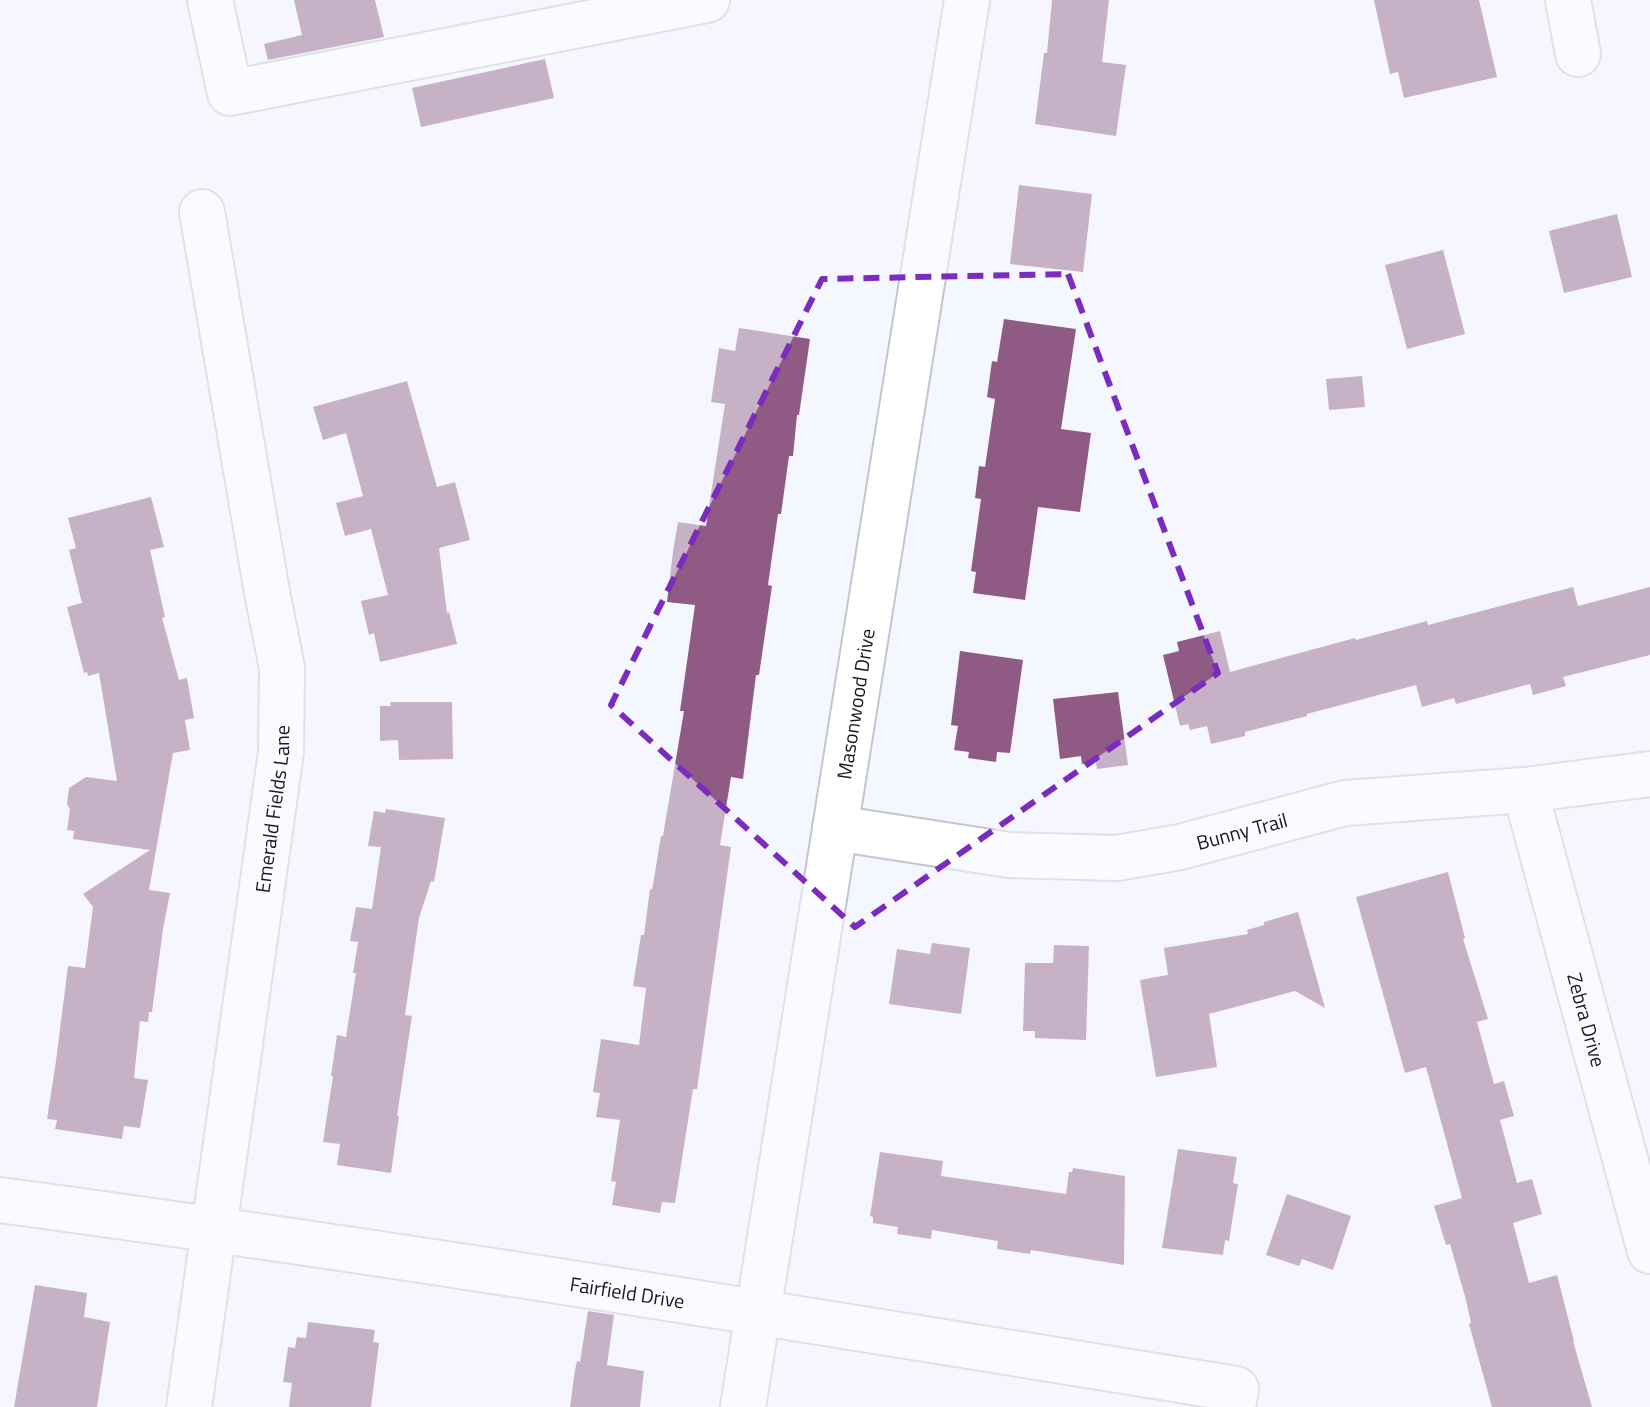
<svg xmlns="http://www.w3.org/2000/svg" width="1650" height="1407" viewBox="0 0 1650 1407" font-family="'Titillium Web',sans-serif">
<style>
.building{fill:#8f5b85}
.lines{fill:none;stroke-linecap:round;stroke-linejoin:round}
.minor-casing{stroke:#c3c6ce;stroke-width:48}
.minor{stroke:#fff;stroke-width:44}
.marked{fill:none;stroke:#7b2cbf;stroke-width:6;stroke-dasharray:16 10;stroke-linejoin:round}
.labels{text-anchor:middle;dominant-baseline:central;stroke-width:7;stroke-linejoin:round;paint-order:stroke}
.street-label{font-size:20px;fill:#191a1d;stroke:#f5f7fe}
</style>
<rect width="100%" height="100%" fill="#f5f7fe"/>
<!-- building -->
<g class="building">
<polygon points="294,0 375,0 384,37 268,60 264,44 302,35"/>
<polygon points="1052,0 1109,0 1102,62 1126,65 1116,136 1035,124 1044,53 1047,53"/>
<polygon points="1374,0 1479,0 1497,77 1404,98 1398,72 1390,74"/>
<polygon points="545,59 554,98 421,127 412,88"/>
<polygon points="1019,185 1092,194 1083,272 1010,264"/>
<polygon points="1617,214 1632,277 1564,293 1549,231"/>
<polygon points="1443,250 1465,334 1407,349 1385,265"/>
<polygon points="1004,319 1076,329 1061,429 1091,433 1080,512 1038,507 1025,600 973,593 976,572 971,571 981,499 975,498 979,466 985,467 995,399 987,397 992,361 997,362"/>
<polygon points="739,328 810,339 799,415 797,415 793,456 789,456 781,514 778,514 768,585 772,586 759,675 756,675 743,779 731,777 720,845 731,847 697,1089 693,1089 675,1203 662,1202 660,1213 612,1205 616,1182 611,1181 620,1120 596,1117 600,1093 593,1092 601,1039 639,1045 646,988 633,986 641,935 644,935 650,889 652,890 661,836 663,836 684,711 680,711 695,605 667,602 673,552 678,522 706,526 725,404 711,402 719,348 735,351"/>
<polygon points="1362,376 1365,407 1329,410 1326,379"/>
<polygon points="407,381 437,487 455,482 470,540 439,548 447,613 449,612 457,644 380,662 374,633 369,635 361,601 388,595 371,529 345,536 336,503 363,496 346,433 323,440 313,407"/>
<polygon points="151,497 164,547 150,550 165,617 162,618 179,680 187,678 194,718 185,720 190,750 173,753 149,890 170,893 163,929 152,1012 149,1012 148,1022 140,1021 134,1078 148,1080 140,1128 124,1126 122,1139 55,1129 57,1120 47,1119 56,1061 68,966 85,968 93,907 83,894 150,850 73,839 74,831 67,830 70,809 67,804 69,788 86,777 117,781 99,673 88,676 87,672 84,673 67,607 82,603 69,550 76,548 68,518"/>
<polygon points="1573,587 1578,606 1650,587 1650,655 1563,677 1566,686 1533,695 1530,684 1456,704 1454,698 1422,707 1416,685 1307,714 1307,716 1245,732 1245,736 1211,744 1207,726 1190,730 1188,724 1180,726 1163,655 1179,651 1177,642 1220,631 1230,672 1355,638 1356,640 1427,621 1428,625"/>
<polygon points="960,651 1023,660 1010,753 997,752 996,762 968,758 969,752 954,750 958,726 951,725"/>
<polygon points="1118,692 1128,765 1097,769 1096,762 1082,764 1081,756 1060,759 1053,699"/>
<polygon points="390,702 452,702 453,759 399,760 398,740 380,741 380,706 391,706"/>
<polygon points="386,809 445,818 434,882 431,881 419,918 405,1015 412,1016 397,1116 399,1116 391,1173 337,1165 340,1144 323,1142 333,1076 331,1076 337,1035 346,1037 356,973 353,973 358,942 350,941 356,907 372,909 381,847 368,846 374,811 385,813"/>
<polygon points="1448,872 1465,938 1463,939 1488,1019 1477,1022 1494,1084 1504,1081 1514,1116 1500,1120 1517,1183 1532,1179 1542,1214 1513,1223 1529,1283 1557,1275 1574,1341 1573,1341 1592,1407 1492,1407 1469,1324 1471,1323 1466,1300 1450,1244 1446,1245 1434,1206 1462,1198 1426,1067 1405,1073 1356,897"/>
<polygon points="1298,912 1325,1008 1295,991 1209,1014 1217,1067 1156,1077 1140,980 1168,975 1164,948 1248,934 1247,930 1264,925 1264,922"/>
<polygon points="932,943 970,948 961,1014 889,1004 897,949 930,954"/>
<polygon points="1054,945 1089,946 1086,1040 1035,1038 1035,1031 1023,1031 1025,963 1053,963"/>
<polygon points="1178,1149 1237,1157 1233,1183 1238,1184 1229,1241 1225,1240 1223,1255 1162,1248"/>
<polygon points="880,1152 943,1161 941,1176 1066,1194 1069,1172 1072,1172 1073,1168 1125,1176 1124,1265 1031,1250 1030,1254 997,1249 998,1241 932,1230 931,1239 897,1234 898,1227 873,1223 873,1217 870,1216"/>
<polygon points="1287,1194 1351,1216 1333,1270 1302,1259 1299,1266 1266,1255"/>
<polygon points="35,1285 87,1293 84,1317 110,1322 97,1407 14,1407"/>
<polygon points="588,1311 614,1315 607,1365 644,1371 640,1407 570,1407 575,1370 577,1361 580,1362"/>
<polygon points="308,1322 375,1330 373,1342 379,1343 371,1407 289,1407 292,1383 283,1382 288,1347 295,1348 297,1337 306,1338"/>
</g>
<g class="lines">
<!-- minor casing -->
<g class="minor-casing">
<g id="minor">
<polyline points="210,0 230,93 707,0"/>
<polyline points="1568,0 1578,54"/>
<path id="s1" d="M 1525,790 L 1650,1251"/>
<path id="s2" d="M 835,828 L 1009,855 L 1117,858 L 1180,847 L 1345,803 L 1525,790 L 1650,774"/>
<path id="s3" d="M 0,1200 C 413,1255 824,1323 1236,1389 L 1233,1407"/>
<path id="s4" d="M 189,1407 L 281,752 L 282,668 L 267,592 L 202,212"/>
<path id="s5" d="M 743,1407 L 967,0"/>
</g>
</g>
<!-- minor -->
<use href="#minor" class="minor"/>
</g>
<!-- marked area -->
<path d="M0 0H1650V1407H0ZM 1068,274 L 1218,673 L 855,927 L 611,705 L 822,279 Z" fill="#f5f7fe" fill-opacity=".55" fill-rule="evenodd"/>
<path class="marked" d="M 1068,274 L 1218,673 L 855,927 L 611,705 L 822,279 Z"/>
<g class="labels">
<!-- street labels -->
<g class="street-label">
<text stroke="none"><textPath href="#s5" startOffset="712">Masonwood Drive</textPath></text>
<text stroke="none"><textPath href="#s4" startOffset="604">Emerald Fields Lane</textPath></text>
<text stroke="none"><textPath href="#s2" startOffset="412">Bunny Trail</textPath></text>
<text stroke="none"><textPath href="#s1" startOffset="238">Zebra Drive</textPath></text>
<text stroke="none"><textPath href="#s3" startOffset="634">Fairfield Drive</textPath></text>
</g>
</g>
</svg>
